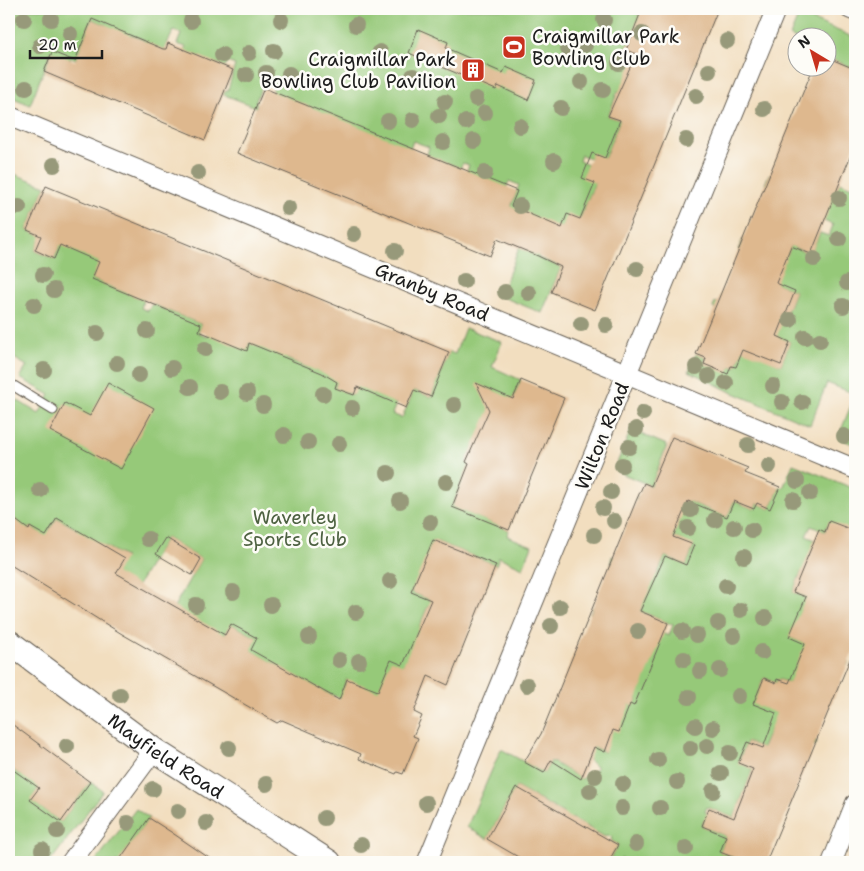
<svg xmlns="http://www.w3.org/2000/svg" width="864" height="871" viewBox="0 0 864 871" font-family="'Shantell Sans',sans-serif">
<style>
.green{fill:#96c979;stroke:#59724a}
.building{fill:#deb88e}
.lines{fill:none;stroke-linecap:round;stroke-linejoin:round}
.service-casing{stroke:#676055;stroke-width:11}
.minor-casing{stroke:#676055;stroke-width:21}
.tertiary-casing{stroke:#676055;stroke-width:26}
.service{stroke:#fff;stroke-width:9}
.minor{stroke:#fff;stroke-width:19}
.tertiary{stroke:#fff;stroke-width:24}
.tree{fill:#97997a}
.labels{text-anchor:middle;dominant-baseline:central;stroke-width:5;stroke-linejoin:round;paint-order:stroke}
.poi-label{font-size:19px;fill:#1c1c1c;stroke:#fdfcf7;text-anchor:start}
.street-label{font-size:19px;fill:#1c1c1c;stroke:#fdfcf7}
.park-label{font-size:19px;fill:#4d6141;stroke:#fdfcf7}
</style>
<rect width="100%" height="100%" fill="#fdfcf7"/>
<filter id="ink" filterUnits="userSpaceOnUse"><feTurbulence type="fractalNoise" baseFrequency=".02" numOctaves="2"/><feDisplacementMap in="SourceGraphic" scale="10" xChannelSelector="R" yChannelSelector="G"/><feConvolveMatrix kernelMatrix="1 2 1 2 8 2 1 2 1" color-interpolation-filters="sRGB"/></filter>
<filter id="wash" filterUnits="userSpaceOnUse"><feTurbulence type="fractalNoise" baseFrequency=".0096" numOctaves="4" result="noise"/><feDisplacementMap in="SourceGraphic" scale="20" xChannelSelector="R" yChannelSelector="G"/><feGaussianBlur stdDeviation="1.12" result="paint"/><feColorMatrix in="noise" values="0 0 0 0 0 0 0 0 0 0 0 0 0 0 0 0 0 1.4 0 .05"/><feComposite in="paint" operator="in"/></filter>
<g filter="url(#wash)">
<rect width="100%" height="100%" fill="#f2debf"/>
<!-- green -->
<g class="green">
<polygon points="9,9 626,9 641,15 655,43 697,60 696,64 631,37 626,50 646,58 630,96 618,91 608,116 620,120 605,158 590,158 581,155 579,161 588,165 595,183 580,219 546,238 538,258 561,267 542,313 500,296 519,248 536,255 542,240 511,207 519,185 509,181 501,201 467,171 469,165 463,163 460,168 427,155 429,147 413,141 410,149 272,92 275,84 267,81 264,89 261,88 256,100 256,107 222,94 228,90 235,65 227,62 225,67 217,63 215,69 182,55 186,47 177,44 181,34 174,30 158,62 136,59 144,40 131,35 124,51 99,40 106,25 92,19 76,59 71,57 70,60 51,52 30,105 9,96"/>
<polygon points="799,14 855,38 855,69 827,57 826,38 796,39 790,36"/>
<polygon points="9,172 46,186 27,230 44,237 39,241 35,251 54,259 59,248 58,243 101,262 92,279 144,300 141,308 148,311 152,304 201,324 198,333 206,337 211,328 247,350 249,343 260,347 265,335 291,349 287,359 308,367 312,356 338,380 335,387 353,395 361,376 396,404 392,414 402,418 411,397 411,389 431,397 449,352 455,354 465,328 502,342 492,367 521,380 512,401 488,388 492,401 489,410 502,416 475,443 466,462 480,468 474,493 460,487 452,506 509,530 507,536 532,546 523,568 499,557 496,565 433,540 428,551 441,557 411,592 469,616 453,617 428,606 419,627 431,632 403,665 371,713 347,679 344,687 348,688 343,699 322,691 250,650 257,638 231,624 224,636 174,607 201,559 166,538 112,627 110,575 125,557 105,546 98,558 69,542 77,529 57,518 50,529 48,538 30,527 9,562 9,537 19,523 9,515 9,395 39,414 50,395 20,378 27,366 9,355"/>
<polygon points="769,174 813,192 838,188 840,182 854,188 855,184 855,394 827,383 810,425 729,391 689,371 696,354 706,358 704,364 728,373 731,366 736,367 741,354 740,345 781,365 790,342 713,308 715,302 759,320 787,312 795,291 775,283 781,267 738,249 743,239 786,257 792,244 796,245 795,248 810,254 820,233 829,236 833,225 824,221 809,202 765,184"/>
<polygon points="855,395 855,445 838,438"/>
<polygon points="631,430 667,445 651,486 614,470"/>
<polygon points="793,464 855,489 855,519 850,533 828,524 825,532 811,526 806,536 820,542 834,573 855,581 855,594 801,572 793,592 821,603 789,637 849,661 847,666 842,664 789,683 778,679 776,683 764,678 754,703 768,702 817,741 815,746 771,728 762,748 747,742 738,762 753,769 734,818 707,807 705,812 716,817 704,820 702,826 726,836 720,852 745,862 629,862 621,858 618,862 608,862 618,845 611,840 612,837 606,835 605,837 572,818 564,832 563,813 516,787 487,839 467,827 501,749 544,773 551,761 582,779 597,768 589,760 581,757 587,744 605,752 590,736 626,702 634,705 637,699 617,624 590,613 594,605 669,636 673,625 640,611 652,581 610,564 612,556 657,575 665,556 686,565 694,546 673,537 680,519 636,501 638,496 660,505 661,490 727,517 734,501 754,509 757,503 770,509 780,487 783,488"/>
<polygon points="40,747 40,786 31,800 61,822 90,782 103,791 50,862 9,862 9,767 20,775"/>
<polygon points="136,809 149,818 123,856 139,859 137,862 95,862"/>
</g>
<g id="blocks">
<!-- building -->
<g class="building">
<polygon points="642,9 718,9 595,310 551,292 561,267 538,256 497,239 490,256 237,153 264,88 517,191 511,206 562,228 567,214 580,219 595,183 582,178 592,153 605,158 620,120 608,116 636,54 626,50"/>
<polygon points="92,19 163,49 166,49 168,43 233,70 205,140 44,72 52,52 75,61"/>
<polygon points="418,29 448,42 446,48 503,73 506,67 536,80 528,100 498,86 496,90 409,53"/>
<polygon points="826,57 855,69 855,145 811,254 791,246 776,283 795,291 777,336 790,342 781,365 743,350 736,367 731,366 728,374 704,364 706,358 696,354 813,68 826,68"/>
<polygon points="46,186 449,352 431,397 414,390 406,408 357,387 354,395 335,388 337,382 322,373 249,343 247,351 199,331 201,324 92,279 99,262 60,245 54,259 35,250 41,236 27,230"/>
<polygon points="521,380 564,398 509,530 452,507 469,464 466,462 489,410 476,383 513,399"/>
<polygon points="108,383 154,408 121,469 50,431 65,403 90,416"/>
<polygon points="672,437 748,468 745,473 780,487 770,509 757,503 754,509 734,501 727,517 688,501 673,537 694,545 686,565 665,556 640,611 668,623 634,706 630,704 619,732 613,730 605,752 594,747 581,779 551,760 544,773 524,762 541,734 636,501 644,483 651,486"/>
<polygon points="9,515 29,530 30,527 46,536 57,518 125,558 116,573 225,635 231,624 257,638 251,650 339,700 347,679 378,691 391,660 403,665 431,600 411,592 433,540 496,565 448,685 428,676 414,712 422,716 413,736 418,738 403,774 397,772 396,774 359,759 361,754 282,720 277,723 122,634 9,564"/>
<polygon points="829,521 855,531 855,647 766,862 745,862 720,852 726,836 702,826 709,808 734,818 753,769 738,763 747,742 763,748 776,713 753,704 764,678 776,683 777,679 789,683 805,644 789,637 806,597 793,592 819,529 825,532"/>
<polygon points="166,538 201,559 192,575 156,554"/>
<polygon points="9,722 90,782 61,822 30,800 39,788 9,767"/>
<polygon points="516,787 618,845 608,862 527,862 487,839"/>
<polygon points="149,818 171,832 215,862 118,862"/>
</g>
</g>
</g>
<g filter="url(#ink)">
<use href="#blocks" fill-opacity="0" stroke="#676055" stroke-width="1"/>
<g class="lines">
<!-- service casing -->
<g class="service-casing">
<polyline id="service" points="9,383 53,410"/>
</g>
<!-- minor casing -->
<g class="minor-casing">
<g id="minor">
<polyline points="850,9 855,11"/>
<polyline points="9,116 855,469"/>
<polyline points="71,862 154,750"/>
<polyline points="427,862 776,9"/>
<polyline points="832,862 855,804"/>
</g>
</g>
<!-- tertiary casing -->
<g class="tertiary-casing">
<g id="tertiary">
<path id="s1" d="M 9,642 L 154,750 L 329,862"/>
</g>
</g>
<!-- service -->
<use href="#service" class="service"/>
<!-- minor -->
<use href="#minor" class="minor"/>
<!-- tertiary -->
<use href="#tertiary" class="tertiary"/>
</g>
<!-- trees -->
<g class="tree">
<circle cx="24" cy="19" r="8"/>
<circle cx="51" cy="19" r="8"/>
<circle cx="281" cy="20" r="8"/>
<circle cx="604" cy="20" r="8"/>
<circle cx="191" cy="21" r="8"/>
<circle cx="356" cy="25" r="8"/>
<circle cx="70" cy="34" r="8"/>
<circle cx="642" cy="34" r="8"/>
<circle cx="727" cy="41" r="8"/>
<circle cx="585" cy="45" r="8"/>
<circle cx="40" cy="46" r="8"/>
<circle cx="568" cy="49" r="8"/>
<circle cx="274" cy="51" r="8"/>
<circle cx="380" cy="52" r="8"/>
<circle cx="249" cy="53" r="8"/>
<circle cx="222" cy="55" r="8"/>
<circle cx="619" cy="63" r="8"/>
<circle cx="709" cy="71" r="8"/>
<circle cx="266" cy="73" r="8"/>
<circle cx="289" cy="74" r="8"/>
<circle cx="246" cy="75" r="8"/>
<circle cx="413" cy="76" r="8"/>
<circle cx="581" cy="82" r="8"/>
<circle cx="26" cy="88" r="8"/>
<circle cx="603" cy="90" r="8"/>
<circle cx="696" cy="96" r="8"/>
<circle cx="476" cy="99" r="8"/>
<circle cx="445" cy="102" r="8"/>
<circle cx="561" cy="108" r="8"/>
<circle cx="764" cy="109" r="8"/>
<circle cx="485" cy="113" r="8"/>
<circle cx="439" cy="116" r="8"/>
<circle cx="413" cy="120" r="8"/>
<circle cx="388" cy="121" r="8"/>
<circle cx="466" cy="122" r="8"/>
<circle cx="520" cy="126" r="8"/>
<circle cx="686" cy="140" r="8"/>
<circle cx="474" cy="141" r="8"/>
<circle cx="443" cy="142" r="8"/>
<circle cx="554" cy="161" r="8"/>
<circle cx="54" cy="165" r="8"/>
<circle cx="198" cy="173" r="8"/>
<circle cx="485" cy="173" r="8"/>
<circle cx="839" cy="198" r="8"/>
<circle cx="520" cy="206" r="8"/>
<circle cx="19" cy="207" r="8"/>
<circle cx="288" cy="208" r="8"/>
<circle cx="354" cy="234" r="8"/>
<circle cx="839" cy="239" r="8"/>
<circle cx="395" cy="251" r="8"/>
<circle cx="814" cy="259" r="8"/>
<circle cx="637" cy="269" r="8"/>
<circle cx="43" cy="275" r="8"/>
<circle cx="464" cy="281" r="8"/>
<circle cx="847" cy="283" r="8"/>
<circle cx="54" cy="290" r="8"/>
<circle cx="505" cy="292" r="8"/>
<circle cx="529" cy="293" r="8"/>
<circle cx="34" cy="305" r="8"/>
<circle cx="843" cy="306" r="8"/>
<circle cx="790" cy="320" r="8"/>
<circle cx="581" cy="324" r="8"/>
<circle cx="606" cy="325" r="8"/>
<circle cx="147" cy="331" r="8"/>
<circle cx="97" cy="333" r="8"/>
<circle cx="805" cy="337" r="8"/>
<circle cx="820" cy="340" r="8"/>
<circle cx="205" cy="349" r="8"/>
<circle cx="117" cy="363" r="8"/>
<circle cx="696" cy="367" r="8"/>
<circle cx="172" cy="368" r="8"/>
<circle cx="44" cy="370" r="8"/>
<circle cx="139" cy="375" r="8"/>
<circle cx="709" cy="376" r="8"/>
<circle cx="726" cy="383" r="8"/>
<circle cx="773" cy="386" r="8"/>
<circle cx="190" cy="387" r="8"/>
<circle cx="220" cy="392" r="8"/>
<circle cx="247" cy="393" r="8"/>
<circle cx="323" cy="394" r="8"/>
<circle cx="782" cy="402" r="8"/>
<circle cx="802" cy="402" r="8"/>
<circle cx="263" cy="405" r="8"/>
<circle cx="454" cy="405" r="8"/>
<circle cx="352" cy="408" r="8"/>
<circle cx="643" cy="413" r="8"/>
<circle cx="636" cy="429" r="8"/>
<circle cx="284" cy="435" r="8"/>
<circle cx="844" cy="436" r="8"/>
<circle cx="308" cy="442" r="8"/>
<circle cx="339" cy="444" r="8"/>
<circle cx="748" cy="445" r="8"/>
<circle cx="629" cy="447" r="8"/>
<circle cx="622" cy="465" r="8"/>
<circle cx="769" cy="466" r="8"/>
<circle cx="388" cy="473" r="8"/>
<circle cx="797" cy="481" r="8"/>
<circle cx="446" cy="482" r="8"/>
<circle cx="40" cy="490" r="8"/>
<circle cx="611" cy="492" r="8"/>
<circle cx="810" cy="493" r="8"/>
<circle cx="793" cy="500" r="8"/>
<circle cx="400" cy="501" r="8"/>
<circle cx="603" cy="508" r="8"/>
<circle cx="691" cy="510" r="8"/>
<circle cx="715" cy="520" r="8"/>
<circle cx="614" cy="521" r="8"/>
<circle cx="430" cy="522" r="8"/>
<circle cx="734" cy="527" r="8"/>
<circle cx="688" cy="528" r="8"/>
<circle cx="752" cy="530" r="8"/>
<circle cx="594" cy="535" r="8"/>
<circle cx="148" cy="539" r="8"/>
<circle cx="744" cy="557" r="8"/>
<circle cx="390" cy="581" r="8"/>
<circle cx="726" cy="586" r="8"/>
<circle cx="233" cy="592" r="8"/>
<circle cx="196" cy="605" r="8"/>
<circle cx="271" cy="605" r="8"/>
<circle cx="560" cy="607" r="8"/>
<circle cx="741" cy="610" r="8"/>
<circle cx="356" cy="612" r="8"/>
<circle cx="765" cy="618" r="8"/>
<circle cx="718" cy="623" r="8"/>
<circle cx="551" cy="626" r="8"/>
<circle cx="638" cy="631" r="8"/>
<circle cx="682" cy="631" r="8"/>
<circle cx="697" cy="635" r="8"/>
<circle cx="734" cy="636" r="8"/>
<circle cx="309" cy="637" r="8"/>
<circle cx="762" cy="652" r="8"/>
<circle cx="684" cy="659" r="8"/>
<circle cx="339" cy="660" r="8"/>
<circle cx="359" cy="661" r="8"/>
<circle cx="720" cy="670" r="8"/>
<circle cx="700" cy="671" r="8"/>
<circle cx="527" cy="685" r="8"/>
<circle cx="120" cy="695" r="8"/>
<circle cx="739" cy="696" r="8"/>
<circle cx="689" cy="697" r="8"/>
<circle cx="695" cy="726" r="8"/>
<circle cx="713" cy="728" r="8"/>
<circle cx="67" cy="746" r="8"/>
<circle cx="707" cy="746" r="8"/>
<circle cx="229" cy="748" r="8"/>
<circle cx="690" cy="748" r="8"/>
<circle cx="730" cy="753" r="8"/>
<circle cx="658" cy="760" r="8"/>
<circle cx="721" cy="773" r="8"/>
<circle cx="595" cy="776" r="8"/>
<circle cx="677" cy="782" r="8"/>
<circle cx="266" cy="784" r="8"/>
<circle cx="623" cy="784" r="8"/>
<circle cx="153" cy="789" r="8"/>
<circle cx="590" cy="791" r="8"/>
<circle cx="713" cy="791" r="8"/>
<circle cx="426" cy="803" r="8"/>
<circle cx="622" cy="808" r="8"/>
<circle cx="660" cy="808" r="8"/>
<circle cx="178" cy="811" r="8"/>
<circle cx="324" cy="818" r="8"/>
<circle cx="128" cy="823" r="8"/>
<circle cx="206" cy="823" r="8"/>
<circle cx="57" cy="831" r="8"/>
<circle cx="636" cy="844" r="8"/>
<circle cx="361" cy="845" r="8"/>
<circle cx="686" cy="848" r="8"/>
<circle cx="42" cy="850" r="8"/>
</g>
</g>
<!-- icons -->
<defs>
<g id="stadium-square" transform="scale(1.25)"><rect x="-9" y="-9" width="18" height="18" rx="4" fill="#c8321e" stroke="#fdfcf7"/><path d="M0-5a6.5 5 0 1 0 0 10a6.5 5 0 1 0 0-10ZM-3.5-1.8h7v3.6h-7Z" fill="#fff"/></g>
<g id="building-square" transform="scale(1.25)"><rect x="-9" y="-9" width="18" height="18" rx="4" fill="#c8321e" stroke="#fdfcf7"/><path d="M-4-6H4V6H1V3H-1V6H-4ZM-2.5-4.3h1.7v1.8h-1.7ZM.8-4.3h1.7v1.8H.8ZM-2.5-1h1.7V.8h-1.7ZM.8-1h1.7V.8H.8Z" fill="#fff"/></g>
</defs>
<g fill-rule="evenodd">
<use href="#stadium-square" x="514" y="47"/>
<use href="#building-square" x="473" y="70"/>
</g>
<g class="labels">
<!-- poi labels -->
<g class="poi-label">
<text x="532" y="36">Craigmillar Park<tspan x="532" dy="22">Bowling Club</tspan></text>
<text x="456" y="59" text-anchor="end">Craigmillar Park<tspan x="456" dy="22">Bowling Club Pavilion</tspan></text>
</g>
<!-- street labels -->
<g class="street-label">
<text transform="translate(432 292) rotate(23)">Granby Road</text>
<text transform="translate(602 436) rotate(-68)">Wilton Road</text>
<text stroke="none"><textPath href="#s1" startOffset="194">Mayfield Road</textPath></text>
</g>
<!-- park labels -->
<g class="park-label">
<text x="295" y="517">Waverley<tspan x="295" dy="22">Sports Club</tspan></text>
</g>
</g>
<!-- margin -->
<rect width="864" height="871" fill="none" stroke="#fdfcf7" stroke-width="30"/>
<!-- north arrow -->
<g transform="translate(812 52) rotate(322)"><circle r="24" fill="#fdfcf7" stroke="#a3a29f"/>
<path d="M0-4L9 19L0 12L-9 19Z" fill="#c8321e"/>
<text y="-8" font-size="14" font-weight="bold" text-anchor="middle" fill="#1c1c1c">N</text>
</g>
<!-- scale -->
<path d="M30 50v8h72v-8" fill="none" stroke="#1c1c1c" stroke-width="2.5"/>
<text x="38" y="50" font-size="15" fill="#1c1c1c" stroke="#fdfcf7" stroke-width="4" paint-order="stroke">20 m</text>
</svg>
